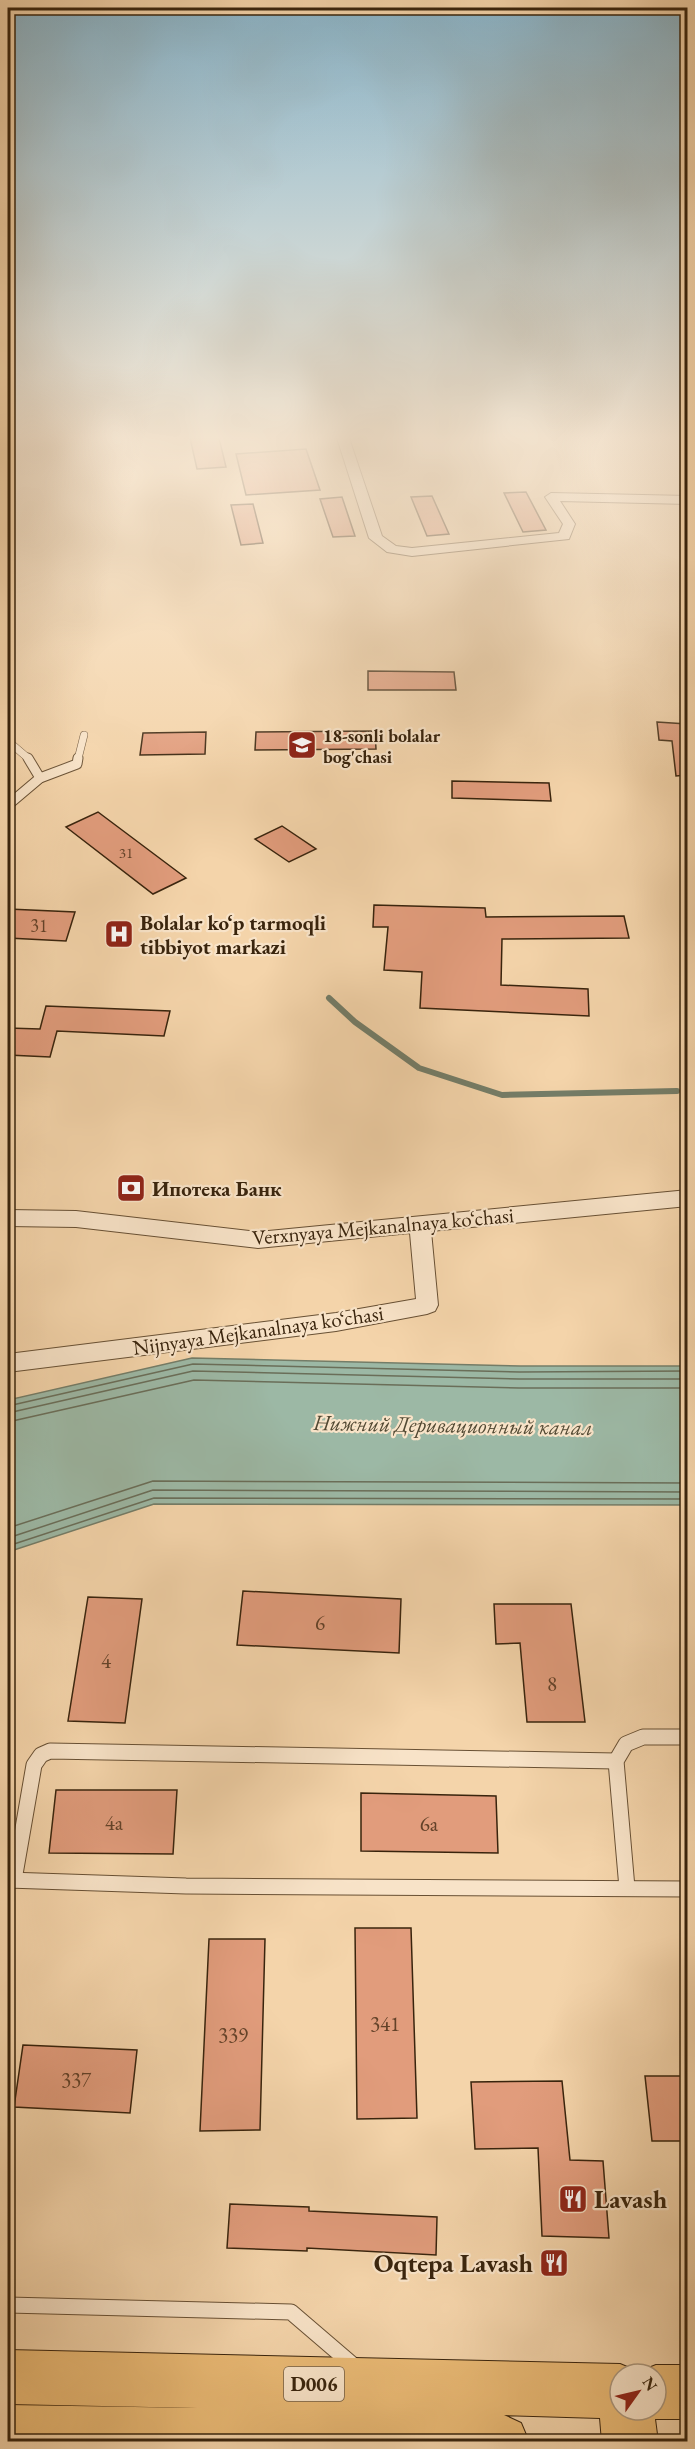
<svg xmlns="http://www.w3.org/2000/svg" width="695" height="2449" viewBox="0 0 695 2449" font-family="'EB Garamond',serif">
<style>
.water{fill:#9cb8a5;stroke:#747d68;stroke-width:1.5}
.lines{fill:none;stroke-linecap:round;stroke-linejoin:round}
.shore{stroke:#6a6e59;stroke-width:1.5}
.stream{stroke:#747d68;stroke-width:6}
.building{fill:#e19c7c;stroke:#39240d;stroke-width:1.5}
.service-far2-casing{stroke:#685034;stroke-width:8}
.service-far1-casing{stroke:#685034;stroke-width:11}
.service-casing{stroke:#685034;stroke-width:17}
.minor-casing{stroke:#685034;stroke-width:2}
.primary-casing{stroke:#39240d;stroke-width:2}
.service-far2{stroke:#f8e3c8;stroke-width:7}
.service-far1{stroke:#f8e3c8;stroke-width:9}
.service{stroke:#f8e3c8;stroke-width:15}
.minor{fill:#f8e3c8;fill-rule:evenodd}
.primary{fill:#eaba75;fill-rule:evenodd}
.labels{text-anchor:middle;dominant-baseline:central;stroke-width:4.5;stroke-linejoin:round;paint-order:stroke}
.far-number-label{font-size:15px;fill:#634229}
.far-poi-label{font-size:18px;font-weight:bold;fill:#39240d;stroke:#f8e3c8;text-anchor:start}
.number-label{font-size:18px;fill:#634229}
.shield{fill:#f8e3c8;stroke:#725d45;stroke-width:1.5}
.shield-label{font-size:20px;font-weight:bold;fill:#39240d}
.poi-label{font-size:21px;font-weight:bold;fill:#39240d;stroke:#f8e3c8;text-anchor:start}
.street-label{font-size:21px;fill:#39240d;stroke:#f8e3c8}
.near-number-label{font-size:21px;fill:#634229}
.water-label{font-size:22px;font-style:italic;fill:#524933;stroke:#f8e3c8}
.near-poi-label{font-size:26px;font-weight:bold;fill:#39240d;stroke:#f8e3c8;text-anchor:start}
</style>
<rect width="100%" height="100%" fill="#f4d4aa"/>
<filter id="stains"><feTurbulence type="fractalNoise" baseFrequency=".00333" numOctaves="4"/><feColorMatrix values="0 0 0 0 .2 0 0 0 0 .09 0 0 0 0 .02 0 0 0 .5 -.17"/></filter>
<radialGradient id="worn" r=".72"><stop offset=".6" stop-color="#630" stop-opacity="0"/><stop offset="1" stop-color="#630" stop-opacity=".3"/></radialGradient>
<!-- water -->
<polygon class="water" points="192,1358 520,1366 687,1366 687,1505 154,1504 8,1552 8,1400"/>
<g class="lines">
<!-- shore -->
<g class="shore">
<polyline points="8,1406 193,1364 520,1372 688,1371"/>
<polyline points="8,1413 193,1371 519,1379 688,1379"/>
<polyline points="8,1422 194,1380 519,1388 688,1388"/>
<polyline points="8,1528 153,1481 688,1483"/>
<polyline points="8,1538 153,1490 688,1492"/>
<polyline points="8,1546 154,1498 688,1499"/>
</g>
<!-- stream -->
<polyline class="stream" points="329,998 355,1022 419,1068 502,1095 677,1091"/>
</g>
<!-- building -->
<g class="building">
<polygon points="190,438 219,438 226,467 197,469"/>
<polygon points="306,449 320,490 246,495 236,454"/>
<polygon points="526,492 546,530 523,532 504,493"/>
<polygon points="432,496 449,534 427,536 411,497"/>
<polygon points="342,497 355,536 333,537 320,499"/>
<polygon points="253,504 263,543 241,545 231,505"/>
<polygon points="368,671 454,672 456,690 368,690"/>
<polygon points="657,722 687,724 687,775 676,776 672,741 659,740"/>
<polygon points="375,731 376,749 255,750 256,732"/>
<polygon points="206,732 205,754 140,755 143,733"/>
<polygon points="452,781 549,783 551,801 452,798"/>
<polygon points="98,812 186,878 153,894 66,827"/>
<polygon points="282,826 316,849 289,862 255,839"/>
<polygon points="374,905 485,908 486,917 624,916 629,938 502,939 501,985 588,989 589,1016 420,1008 422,972 384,970 388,927 373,927"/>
<polygon points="8,909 75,912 66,941 8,938"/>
<polygon points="46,1006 170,1011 164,1036 57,1031 50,1057 8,1055 8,1028 40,1029"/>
<polygon points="243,1591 401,1599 399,1653 237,1645"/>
<polygon points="88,1597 142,1599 125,1723 68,1721"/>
<polygon points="494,1604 571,1604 585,1722 527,1722 520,1643 496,1644"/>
<polygon points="56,1790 177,1790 173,1854 49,1853"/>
<polygon points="361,1793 496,1796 498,1853 361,1851"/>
<polygon points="355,1928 411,1928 417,2118 357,2119"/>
<polygon points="209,1939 265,1939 260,2130 200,2131"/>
<polygon points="23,2045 137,2050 130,2113 14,2107"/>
<polygon points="645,2076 687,2076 687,2141 652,2141"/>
<polygon points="562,2081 570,2160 603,2161 609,2238 542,2236 538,2148 475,2149 471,2082"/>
<polygon points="230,2204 309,2207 309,2211 437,2217 436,2255 307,2248 307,2251 227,2248"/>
</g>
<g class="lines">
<!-- service-far2 casing -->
<g class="service-far2-casing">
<g id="service-far2">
<polyline points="8,741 29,759"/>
<polyline points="78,759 84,735"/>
</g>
</g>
<!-- service-far1 casing -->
<g class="service-far1-casing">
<g id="service-far1">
<polyline points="28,758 40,778"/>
<polyline points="8,805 40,778 77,764 78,758"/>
</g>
</g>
<!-- service casing -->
<g class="service-casing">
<g id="service">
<polyline points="8,1880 186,1886 688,1889"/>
<polyline points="14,1880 34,1765 41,1755 50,1751 616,1761"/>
<polyline points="627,1888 616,1761 626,1744 643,1737 688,1737"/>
<polyline points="8,2305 291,2312 354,2366"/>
</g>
</g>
<!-- minor casing -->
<g class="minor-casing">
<g id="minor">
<polygon points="337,438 349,438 382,536 396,546 412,548 559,533 563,524 545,497 551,493 688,496 688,504 560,501 575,524 569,539 412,556 387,552 369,538"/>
<polygon points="688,1190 688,1206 431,1231 438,1305 435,1311 427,1314 336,1331 8,1372 8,1354 336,1313 416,1299 410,1233 258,1248 76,1227 8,1226 8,1210 76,1211 258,1232"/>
</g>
</g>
<!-- primary casing -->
<g class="primary-casing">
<path id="primary" d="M 8,2350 L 620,2364 L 639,2372 L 656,2365 L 688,2365 L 688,2419 L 655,2419 L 658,2442 L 602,2442 L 600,2418 L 504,2415 L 521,2423 L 529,2442 L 8,2442 L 8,2405 L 197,2408 L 8,2404 ZM 620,2374 L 656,2374 L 656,2410 L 620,2410 Z"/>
</g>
<!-- service-far2 -->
<use href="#service-far2" class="service-far2"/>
<!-- service-far1 -->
<use href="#service-far1" class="service-far1"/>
<!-- service -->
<use href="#service" class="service"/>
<!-- minor -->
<use href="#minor" class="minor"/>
<!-- primary -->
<use href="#primary" class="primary"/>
</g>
<!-- sky -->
<linearGradient id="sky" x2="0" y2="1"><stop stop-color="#89b6cd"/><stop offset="0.56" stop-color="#faecd9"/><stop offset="1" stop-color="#faecd9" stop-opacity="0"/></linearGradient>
<rect width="695" height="781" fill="url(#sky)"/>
<!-- icons -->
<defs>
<g id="school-square" transform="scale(1.5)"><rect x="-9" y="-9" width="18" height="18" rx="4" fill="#8f2418" stroke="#f8e3c8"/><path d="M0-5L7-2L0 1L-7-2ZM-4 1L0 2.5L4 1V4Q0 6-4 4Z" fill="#fff"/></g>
<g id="hospital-square" transform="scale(1.5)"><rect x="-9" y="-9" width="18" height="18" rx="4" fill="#8f2418" stroke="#f8e3c8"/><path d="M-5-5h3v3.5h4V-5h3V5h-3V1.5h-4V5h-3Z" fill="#fff"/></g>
<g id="bank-square" transform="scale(1.5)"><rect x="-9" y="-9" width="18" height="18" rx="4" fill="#8f2418" stroke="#f8e3c8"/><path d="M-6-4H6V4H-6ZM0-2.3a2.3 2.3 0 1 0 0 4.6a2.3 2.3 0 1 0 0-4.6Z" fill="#fff"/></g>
<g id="restaurant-square" transform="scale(1.5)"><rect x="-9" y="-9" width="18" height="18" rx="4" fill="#8f2418" stroke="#f8e3c8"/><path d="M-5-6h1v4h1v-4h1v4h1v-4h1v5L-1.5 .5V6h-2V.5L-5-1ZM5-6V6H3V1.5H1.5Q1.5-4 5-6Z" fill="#fff"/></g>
</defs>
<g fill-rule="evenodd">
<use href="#school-square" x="302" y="745"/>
<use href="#hospital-square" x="119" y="934"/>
<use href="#bank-square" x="131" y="1188"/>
<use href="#restaurant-square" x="573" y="2199"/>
<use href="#restaurant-square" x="554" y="2263"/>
</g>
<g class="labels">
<!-- far-number labels -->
<g class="far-number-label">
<text x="126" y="852">31</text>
</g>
<!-- far-poi labels -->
<g class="far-poi-label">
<text x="323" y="735">18-sonli bolalar<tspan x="323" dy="21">bog'chasi</tspan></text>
</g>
<!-- number labels -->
<g class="number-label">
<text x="39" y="925">31</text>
</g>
<!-- shield labels -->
<rect class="shield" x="284" y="2367" width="60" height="34" rx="4.5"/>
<g class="shield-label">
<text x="314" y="2384">D006</text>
</g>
<!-- poi labels -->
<g class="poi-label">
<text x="140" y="922">Bolalar ko‘p tarmoqli<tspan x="140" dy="24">tibbiyot markazi</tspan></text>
<text x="152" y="1188">Ипотека Банк</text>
</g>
<!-- street labels -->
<g class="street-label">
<text transform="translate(383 1226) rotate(-5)">Verxnyaya Mejkanalnaya ko‘chasi</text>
<text transform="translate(258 1330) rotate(-8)">Nijnyaya Mejkanalnaya ko‘chasi</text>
</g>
<!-- near-number labels -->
<g class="near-number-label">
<text x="320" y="1622">6</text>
<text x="106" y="1660">4</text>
<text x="552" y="1683">8</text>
<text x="114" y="1822">4a</text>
<text x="429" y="1823">6a</text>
<text x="385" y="2023">341</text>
<text x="233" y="2034">339</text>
<text x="76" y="2079">337</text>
</g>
<!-- water labels -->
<g class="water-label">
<text transform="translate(453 1425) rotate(1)">Нижний Деривационный канал</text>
</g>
<!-- near-poi labels -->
<g class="near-poi-label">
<text x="594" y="2199">Lavash</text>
<text x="533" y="2263" text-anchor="end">Oqtepa Lavash</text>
</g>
</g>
<!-- margin -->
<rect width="695" height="2449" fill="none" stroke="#f4d4aa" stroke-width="30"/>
<rect x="9" y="9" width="677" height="2431" fill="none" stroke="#39240d" stroke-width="3"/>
<rect x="15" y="15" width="665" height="2419" fill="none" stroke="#39240d" stroke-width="1.5"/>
<!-- north arrow -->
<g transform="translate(638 2392) rotate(56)"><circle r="28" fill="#f8e3c8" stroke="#ac977d" stroke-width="1.5"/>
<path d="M0-4.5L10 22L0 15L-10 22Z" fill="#8f2418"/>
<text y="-9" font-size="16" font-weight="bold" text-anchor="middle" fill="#39240d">N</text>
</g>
<rect width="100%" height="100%" filter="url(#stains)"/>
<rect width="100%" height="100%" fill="url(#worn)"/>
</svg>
